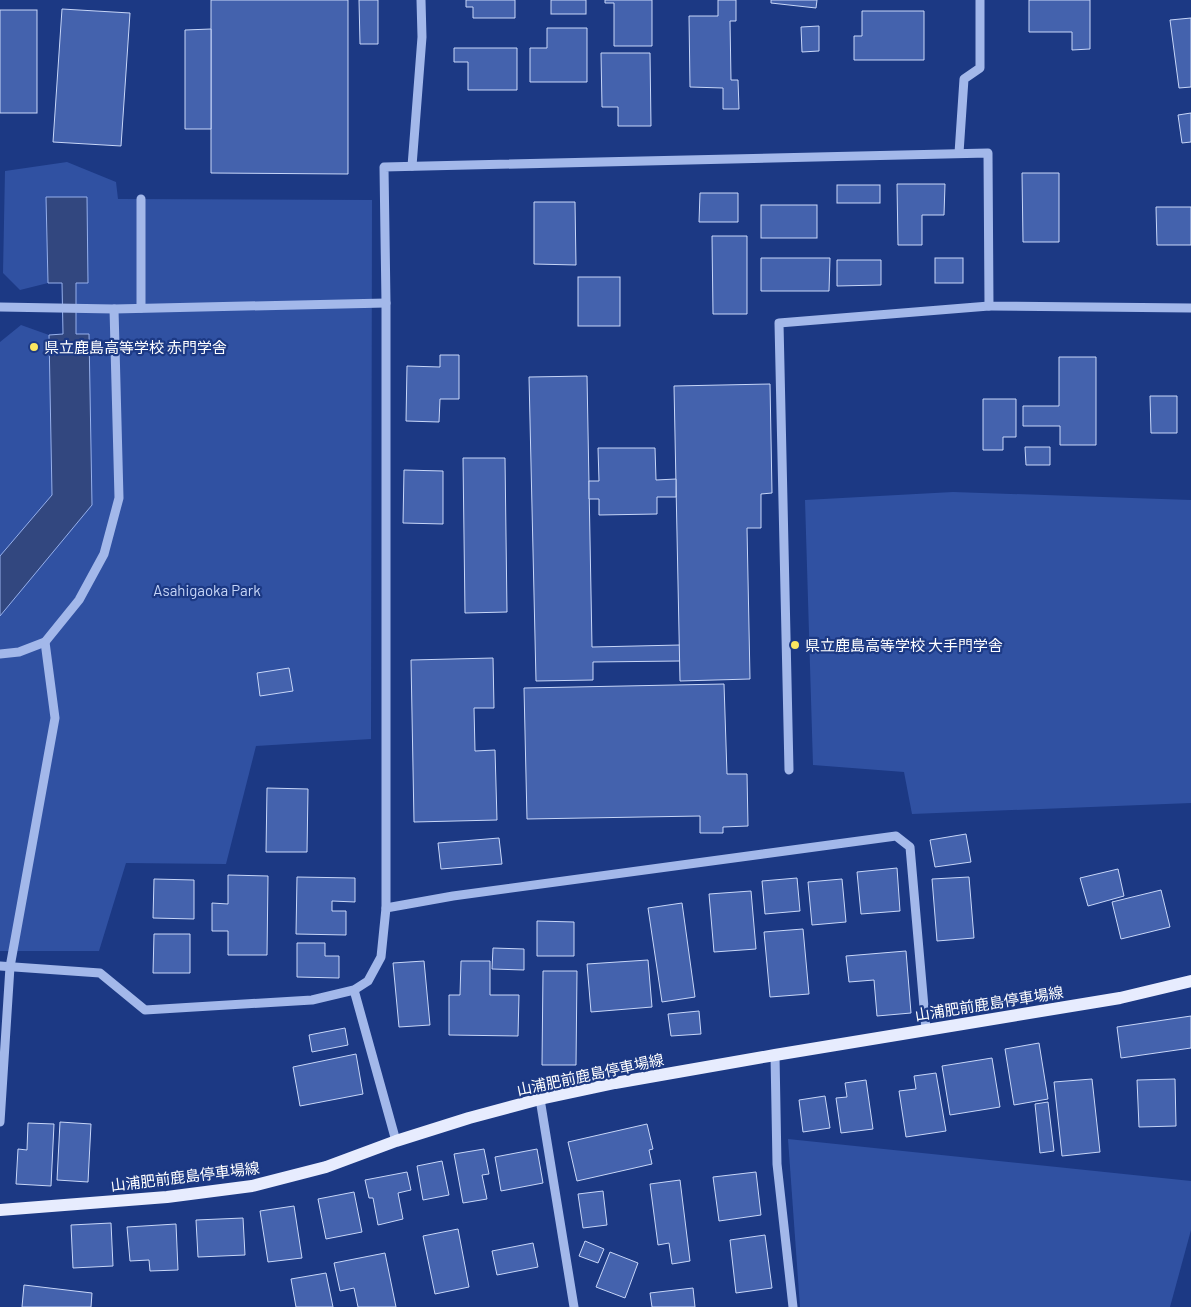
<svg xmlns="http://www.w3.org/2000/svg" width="1191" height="1307" viewBox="0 0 1191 1307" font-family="Barlow,'Noto Sans JP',sans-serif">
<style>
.green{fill:#3051a2}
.water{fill:#32477f;stroke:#96b0ec}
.building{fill:#4462ad;stroke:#c7d6f8}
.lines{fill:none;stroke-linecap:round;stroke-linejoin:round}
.minor{stroke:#a3b8ea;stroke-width:9}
.major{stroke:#e7ecfe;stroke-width:12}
.poi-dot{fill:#fbe660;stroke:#1c3984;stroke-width:2}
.labels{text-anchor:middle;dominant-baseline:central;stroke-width:4.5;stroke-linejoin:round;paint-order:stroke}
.poi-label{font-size:15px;fill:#fff;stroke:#1c3984;text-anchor:start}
.park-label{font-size:15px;fill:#c7d6f8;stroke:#1c3984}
.street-label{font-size:15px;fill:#fff;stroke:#1c3984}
</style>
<rect width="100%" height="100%" fill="#1c3984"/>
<!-- green -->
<g class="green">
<polygon points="67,162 116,182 118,199 372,200 371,739 256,746 226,864 126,863 99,951 0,951 0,342 21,325 49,335 52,495 74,496 62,199 87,197 46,198 48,283 20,290 3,273 5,171"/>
<polygon points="953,492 1191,500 1191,803 912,814 904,772 813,765 805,500"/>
<polygon points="788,1139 1191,1181 1191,1230 1170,1307 800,1307"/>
</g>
<!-- water -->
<polygon class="water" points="46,197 87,197 88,283 76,283 76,334 89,334 92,505 0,616 0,556 52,495 49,335 63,334 62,283 48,283"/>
<!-- building -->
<g class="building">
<polygon points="211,0 348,0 348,174 211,173"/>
<polygon points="359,0 378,0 378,44 360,44"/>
<polygon points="466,0 515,0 515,18 473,18 473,7 466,7"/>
<rect x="551" y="0" width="35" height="14"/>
<polygon points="605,0 652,0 652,46 614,46 614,3 605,3"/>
<polygon points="718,0 736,0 736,21 730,21 731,80 738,80 739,109 723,109 723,88 690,87 689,16 718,16"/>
<polygon points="771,0 817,0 816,8 771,3"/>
<polygon points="1029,0 1090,0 1090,49 1072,50 1072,32 1029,32"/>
<polygon points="62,9 130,13 121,146 53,142"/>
<rect x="0" y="10" width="37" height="103"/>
<polygon points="862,11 924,11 924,60 854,60 854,36 862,36"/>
<polygon points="1191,18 1191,87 1179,88 1170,20"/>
<polygon points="819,26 819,51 802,52 801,27"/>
<polygon points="547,28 587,28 587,82 530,82 530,48 547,48"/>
<polygon points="211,29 211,129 185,129 185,30"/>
<polygon points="454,48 517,48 517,90 468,90 468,62 454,62"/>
<polygon points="601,53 650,53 651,126 618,126 618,107 602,107"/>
<polygon points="1191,113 1191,142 1182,143 1178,115"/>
<polygon points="1022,173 1059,173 1059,242 1023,242"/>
<polygon points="897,184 945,184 944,215 922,215 922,245 898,245"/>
<rect x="837" y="185" width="43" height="18"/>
<polygon points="700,193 738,193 738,222 699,222"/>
<polygon points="534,202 575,202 576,265 534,264"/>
<rect x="761" y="205" width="56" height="33"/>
<polygon points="1156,207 1191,207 1191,245 1157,245"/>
<polygon points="712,236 747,236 747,314 713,314"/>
<polygon points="761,258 830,258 829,291 761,291"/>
<rect x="935" y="258" width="28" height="25"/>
<polygon points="837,260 881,260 881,285 837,286"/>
<rect x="578" y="277" width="42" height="49"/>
<polygon points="440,355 459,355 459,399 440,399 439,422 406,421 407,366 440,367"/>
<polygon points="1059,357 1096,357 1096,445 1060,445 1060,426 1023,426 1023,406 1059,406"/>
<polygon points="587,376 592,647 680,645 680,661 593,662 593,680 536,681 529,377"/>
<polygon points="770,384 772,493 761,494 761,528 747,528 750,679 680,681 674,386"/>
<polygon points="1150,396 1177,396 1177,433 1151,433"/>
<polygon points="983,399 1016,399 1016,437 1003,437 1003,450 983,450"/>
<polygon points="1025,447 1050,447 1050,465 1026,465"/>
<polygon points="598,448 655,448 656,480 676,479 676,497 657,497 657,514 599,515 599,499 589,499 589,481 599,481"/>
<polygon points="463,458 505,458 507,612 465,613"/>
<polygon points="404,470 443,471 443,524 403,523"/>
<polygon points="493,658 494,708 474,708 475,751 495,750 497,820 414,822 411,660"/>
<polygon points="289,668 293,691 260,696 257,673"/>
<polygon points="724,684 727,774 747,774 748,826 723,827 723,833 700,833 700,816 527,819 524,688"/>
<polygon points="267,788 308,789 307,852 266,852"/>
<polygon points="966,834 971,862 935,867 930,840"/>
<polygon points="499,838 502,864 441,869 438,843"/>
<polygon points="897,868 900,911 861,914 857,872"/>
<polygon points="1118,869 1124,896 1088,906 1080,878"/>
<polygon points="228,875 268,876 267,955 228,955 228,931 212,931 212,903 228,904"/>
<polygon points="297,877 355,878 355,902 332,901 332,911 346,911 346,935 296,934"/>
<polygon points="969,877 974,938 937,941 932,879"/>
<polygon points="797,878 800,911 765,914 762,881"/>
<polygon points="154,879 194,880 194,919 153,918"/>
<polygon points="842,879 846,922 812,925 808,882"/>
<polygon points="1161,890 1170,927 1121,939 1112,902"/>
<polygon points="751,891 756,949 714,952 709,894"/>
<polygon points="682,903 695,997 662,1002 648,908"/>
<polygon points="537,921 574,922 574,956 537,956"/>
<polygon points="803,929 809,994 770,997 764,932"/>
<polygon points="154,934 190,934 190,973 153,973"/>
<polygon points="297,943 325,943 325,956 339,956 339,978 297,977"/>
<polygon points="493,948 524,949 524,970 492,969"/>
<polygon points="906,951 911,1013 877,1016 874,980 849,982 846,956"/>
<polygon points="648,960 652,1007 591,1012 587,964"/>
<polygon points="424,961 430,1025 399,1027 393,963"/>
<polygon points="461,961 490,961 490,995 519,995 518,1036 449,1035 449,995 460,995"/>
<polygon points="543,971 577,971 576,1065 542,1065"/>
<polygon points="699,1011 701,1034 671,1036 668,1014"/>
<polygon points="1191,1016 1191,1048 1121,1058 1117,1027"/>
<polygon points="345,1028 348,1045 312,1052 309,1035"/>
<polygon points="1039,1043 1048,1099 1014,1105 1005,1049"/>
<polygon points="356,1054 363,1094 300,1106 293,1067"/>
<polygon points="992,1058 1000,1107 950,1115 942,1066"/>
<polygon points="936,1073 946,1131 906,1137 899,1091 916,1089 914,1076"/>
<polygon points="1092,1079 1100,1152 1062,1156 1054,1082"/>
<polygon points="1175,1079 1176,1126 1139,1127 1137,1080"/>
<polygon points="866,1080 873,1129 841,1133 836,1098 847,1097 845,1083"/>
<polygon points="825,1096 830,1128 803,1132 799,1100"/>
<polygon points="1048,1102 1054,1151 1040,1153 1035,1104"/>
<polygon points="60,1122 91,1124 88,1182 57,1180"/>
<polygon points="28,1123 54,1124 51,1186 16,1184 18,1149 27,1150"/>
<polygon points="647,1124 653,1149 649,1150 652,1164 577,1181 568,1142"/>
<polygon points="484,1149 489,1174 482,1175 487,1199 463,1203 454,1154"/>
<polygon points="537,1149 543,1183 501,1191 495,1157"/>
<polygon points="442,1161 449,1195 423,1200 417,1166"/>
<polygon points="407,1172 411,1190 398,1193 403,1219 378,1225 373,1198 369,1198 365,1180"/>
<polygon points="756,1172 761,1215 719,1221 713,1177"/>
<polygon points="680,1180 690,1261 672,1264 669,1243 658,1245 650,1184"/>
<polygon points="603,1191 607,1225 583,1228 578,1194"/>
<polygon points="354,1192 362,1232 326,1239 318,1199"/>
<polygon points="294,1206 302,1258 268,1262 260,1211"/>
<polygon points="243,1218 245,1255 198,1257 196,1220"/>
<polygon points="111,1223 113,1266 73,1268 71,1225"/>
<polygon points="176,1224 178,1270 150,1271 149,1260 130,1261 127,1227"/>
<polygon points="458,1229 469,1287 435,1294 423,1236"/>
<polygon points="765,1235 772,1288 736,1293 730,1240"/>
<polygon points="585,1241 604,1249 598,1263 579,1256"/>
<polygon points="533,1243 538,1267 497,1275 492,1251"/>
<polygon points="610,1252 638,1263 625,1298 596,1287"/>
<polygon points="385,1253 396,1307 358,1307 354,1288 340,1291 334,1263"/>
<polygon points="326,1273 333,1307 296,1307 291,1279"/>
<polygon points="24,1285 92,1293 91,1307 22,1307"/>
<polygon points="693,1288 695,1307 652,1307 650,1293"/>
</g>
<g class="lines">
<!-- minor -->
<g class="minor">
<polyline points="959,153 964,79 980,68 980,0"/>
<polyline points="412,166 422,37 421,0"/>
<polyline points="0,307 114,309 386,303"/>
<polyline points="141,308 141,199"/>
<polyline points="0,654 19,652 45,642 79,600 104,554 119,498 114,309"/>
<polyline points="789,770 779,323 989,306"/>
<polyline points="386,908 453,896 896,836 910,847 926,1030"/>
<polyline points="0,966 100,973 145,1010 312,1000 354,990 368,981 381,957 386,908 386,303 384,167 988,153 989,306 1191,308"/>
<polyline points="354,990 396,1141"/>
<polyline points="775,1055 777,1164 793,1307"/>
<polyline points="540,1099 574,1307"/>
<polyline points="0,1122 10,967 55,718 45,642"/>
</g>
<!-- major -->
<polyline class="major" points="0,1210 167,1197 252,1186 326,1167 396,1141 469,1118 540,1099 615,1083 775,1055 1120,998 1191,981"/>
</g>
<!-- markers -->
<g class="poi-dot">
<circle cx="34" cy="347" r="5"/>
<circle cx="795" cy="645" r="5"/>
</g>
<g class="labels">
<!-- poi labels -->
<g class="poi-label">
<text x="44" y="347">県立鹿島高等学校 赤門学舎</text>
<text x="805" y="645">県立鹿島高等学校 大手門学舎</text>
</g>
<!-- park labels -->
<g class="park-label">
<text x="207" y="590">Asahigaoka Park</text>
</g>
<!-- street labels -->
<g class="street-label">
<text transform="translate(989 1003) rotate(-9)">山浦肥前鹿島停車場線</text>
<text transform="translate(590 1074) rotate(-12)">山浦肥前鹿島停車場線</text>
<text transform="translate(185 1176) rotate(-7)">山浦肥前鹿島停車場線</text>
</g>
</g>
</svg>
